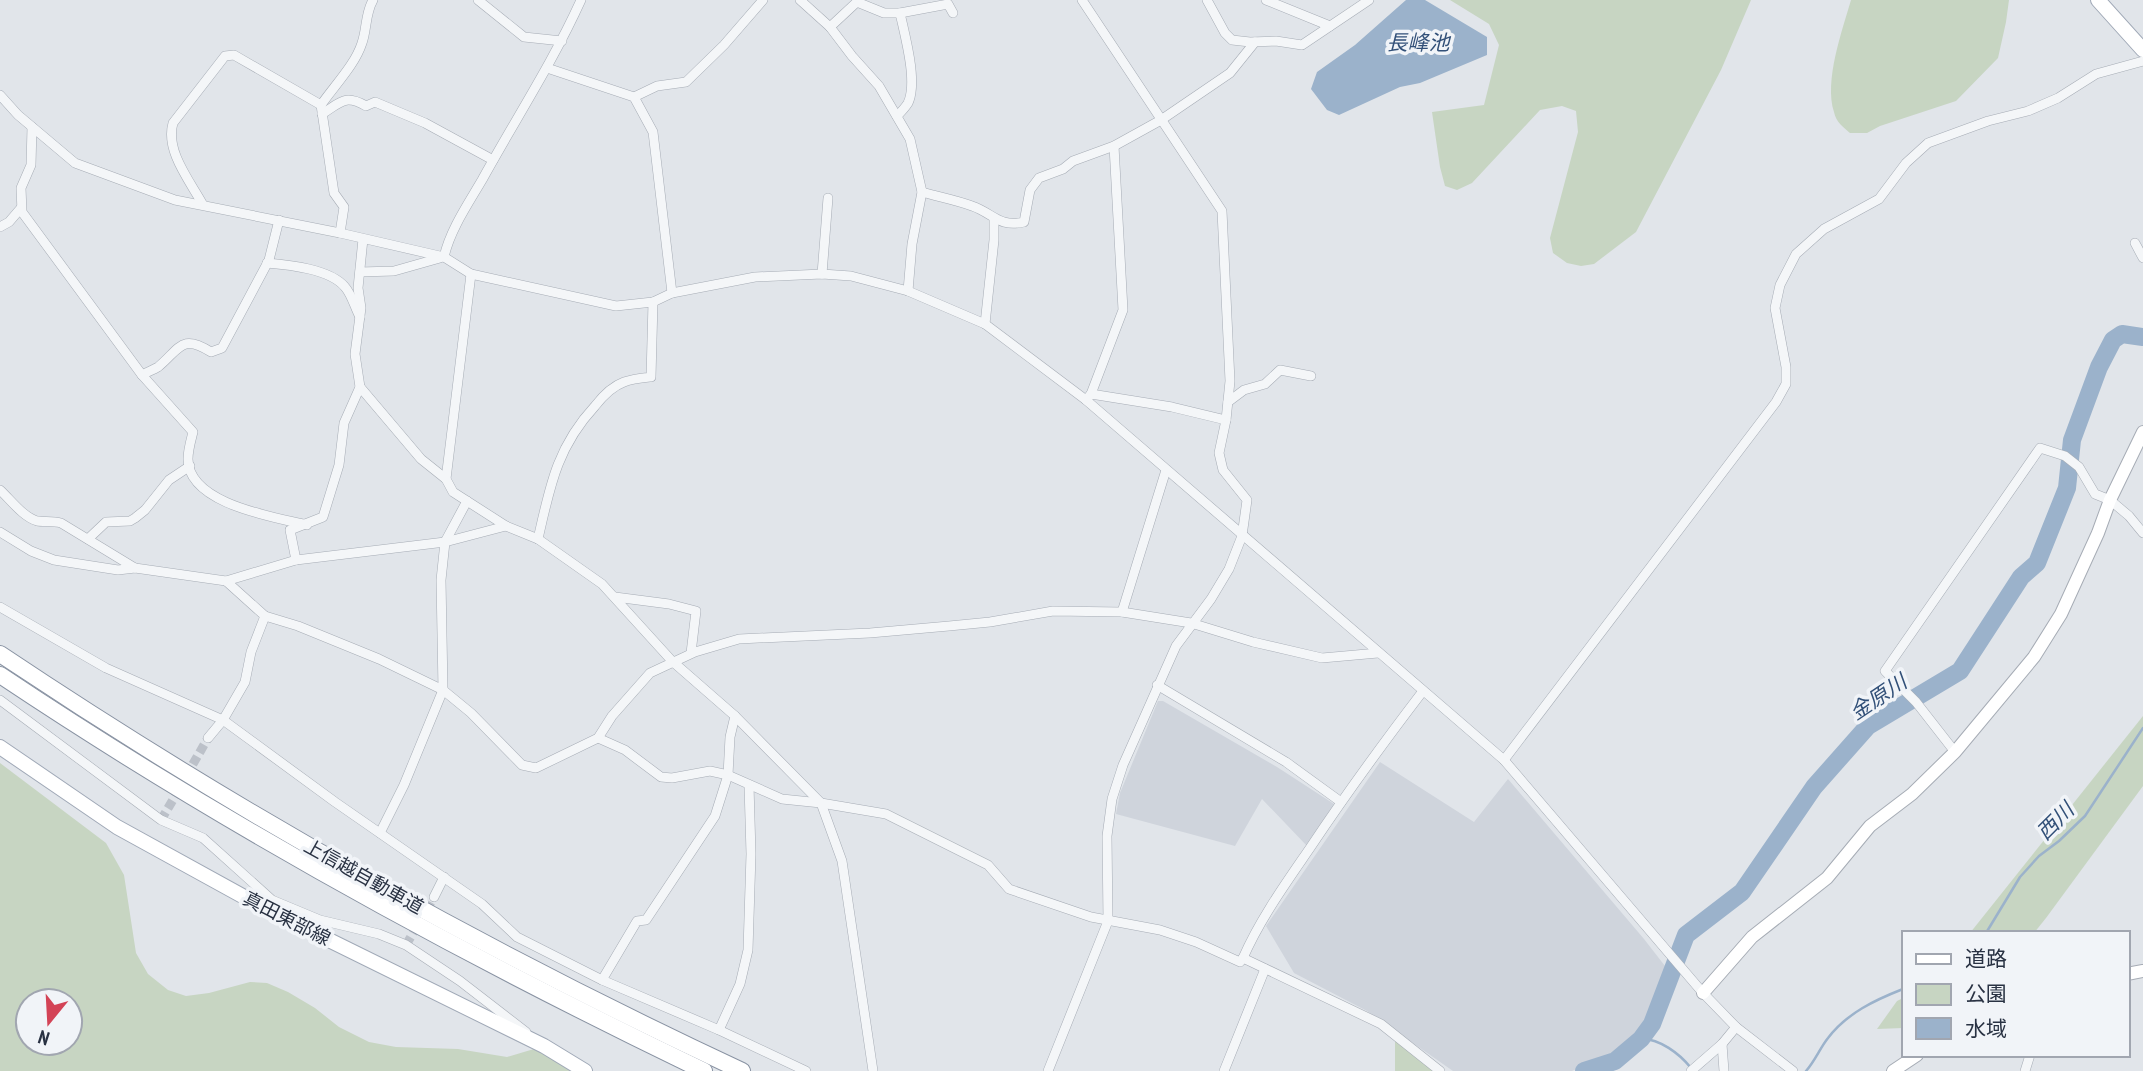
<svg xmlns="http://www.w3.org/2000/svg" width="2143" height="1071" viewBox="0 0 2143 1071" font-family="'PT Sans Narrow','Noto Sans JP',sans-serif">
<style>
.built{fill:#cfd4dc}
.green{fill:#c7d5c2;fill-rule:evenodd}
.water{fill:#9bb2cb}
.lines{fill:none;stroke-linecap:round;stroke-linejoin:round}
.stream{stroke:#9bb2cb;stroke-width:2.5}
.river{stroke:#9bb2cb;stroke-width:18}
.street-tunnel{stroke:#bcc1c9;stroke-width:9;stroke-dasharray:9 4.5;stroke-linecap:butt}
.street-casing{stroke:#a6acb5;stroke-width:10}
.secondary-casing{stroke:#a6acb5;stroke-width:14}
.primary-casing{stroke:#a0a9b7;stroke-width:16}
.highway-casing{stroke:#8892a2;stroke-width:18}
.street{stroke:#f4f6f8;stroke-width:9}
.secondary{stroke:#fff;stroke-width:12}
.primary{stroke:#fff;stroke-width:14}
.highway{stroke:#fff;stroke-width:16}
.labels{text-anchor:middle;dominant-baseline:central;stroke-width:7;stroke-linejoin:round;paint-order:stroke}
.street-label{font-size:19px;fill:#293243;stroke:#f1f4f8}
.water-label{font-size:21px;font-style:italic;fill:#325078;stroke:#f1f4f8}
</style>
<rect width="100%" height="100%" fill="#e1e5ea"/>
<!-- built -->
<g class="built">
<polygon points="1158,701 1163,701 1277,767 1334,804 1307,846 1262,799 1235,846 1116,814 1120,793"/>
<polygon points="1380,762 1474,822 1508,779 1644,939 1665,966 1645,1025 1620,1051 1572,1071 1453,1071 1367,1011 1294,973 1266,926"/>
</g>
<!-- green -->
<g class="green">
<polygon points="1450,0 1751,0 1721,70 1636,232 1594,264 1581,266 1567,263 1553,253 1550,238 1578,132 1576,111 1562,106 1540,110 1472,183 1457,190 1445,186 1440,167 1432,112 1484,105 1499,45 1489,24"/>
<path d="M 1851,0 L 2009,0 L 2006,22 L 1998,58 L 1956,101 L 1880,126 L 1867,133 L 1850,133 C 1843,127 1836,122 1834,112 C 1824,81 1842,31 1851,0 Z"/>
<polygon points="2143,716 2143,786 2046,918 2034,933 1970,933"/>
<path d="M 0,763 L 106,843 L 124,875 L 136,953 L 148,974 L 168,990 L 186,996 L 209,993 L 250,982 L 267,983 L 288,992 L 315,1008 L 339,1027 L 369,1042 L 396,1047 L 458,1049 L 507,1057 L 544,1046 L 585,1071 L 0,1071 ZM 28,1001 L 70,1001 L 70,1043 L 28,1043 Z"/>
<polygon points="1903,998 1903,1028 1877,1029 1897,1001"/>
<polygon points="1395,1038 1443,1071 1395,1071"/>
</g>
<!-- water -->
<polygon class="water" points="1406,0 1425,0 1487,37 1487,55 1420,83 1400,87 1339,115 1327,110 1311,89 1317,72 1355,45"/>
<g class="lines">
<!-- stream -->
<g class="stream">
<polyline points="1986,933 2020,877 2039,856 2059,841 2085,816 2143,728"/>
<path d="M 1641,1039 C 1659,1038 1680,1054 1691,1068"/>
<path d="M 1806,1071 C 1815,1061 1820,1048 1828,1038 C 1847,1013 1875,1000 1903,989"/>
</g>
<!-- river -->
<polyline class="river" points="1584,1071 1615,1061 1641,1039 1652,1024 1686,935 1742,892 1814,787 1868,726 1960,671 2021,577 2037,563 2067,488 2072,440 2099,367 2113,340 2122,334 2143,337"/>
<!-- street-tunnel -->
<g class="street-tunnel">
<polyline points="186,776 208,738"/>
<polyline points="161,820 180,788"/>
<polyline points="406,945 434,897"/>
</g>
<!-- street casing -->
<g class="street-casing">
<g id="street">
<polyline points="478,0 524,37 562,41"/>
<polyline points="800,0 830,27 852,56 879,86 910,139 922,192 912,244 908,291"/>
<polyline points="1207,0 1225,33 1232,40 1250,42 1276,41 1302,45 1369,0"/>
<polyline points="1266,0 1330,26"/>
<polyline points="857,2 884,13 900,13 948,4 953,13"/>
<polyline points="830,27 859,0"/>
<polyline points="547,68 634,97 653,132 672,293"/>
<polyline points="0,95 18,115 75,163 175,200 340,233 444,257 471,274 616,306 653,302 672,293 755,277 822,274 851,276 908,291 985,324 1086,400 1504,760 1703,993 1736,1027 1793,1071"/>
<polyline points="634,97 657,86 686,82 724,45 763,0"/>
<path d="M 322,114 C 341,102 345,94 366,106 L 375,102 L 425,123 L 493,160"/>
<path d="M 897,116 C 901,112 905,108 908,103 C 918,82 905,36 900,13"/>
<path d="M 32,127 L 31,165 L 21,188 L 22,212 L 142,375 L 193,432 C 191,440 188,450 188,459 C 188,504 274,517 307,525"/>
<path d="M 922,192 C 939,197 956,200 972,206 C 993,213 999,228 1024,222 L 1030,190 L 1039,178 L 1063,169 L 1073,161 L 1114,146 L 1161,120 L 1230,73 L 1255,42"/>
<path d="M 203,205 C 190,181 165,151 173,123 L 225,56 L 234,55 L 321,105"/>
<polyline points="0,227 9,222 21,208"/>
<path d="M 340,233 L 344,207 L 334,193 L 321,105 C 334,86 355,65 362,43 C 367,29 365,14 373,0"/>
<polyline points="2135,243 2143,258"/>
<path d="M 444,257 C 450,230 468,204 482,180 C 515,120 553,62 581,0"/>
<path d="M 267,263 C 290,265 330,269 345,287 C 352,295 355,308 360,317"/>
<polyline points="360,272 394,271 440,258"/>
<polyline points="471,274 446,479 453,492 467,501 506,526 538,539 602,584 672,661 735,716 821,803 842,861 873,1071"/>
<polyline points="822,274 828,198"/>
<polyline points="985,324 994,240 994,219"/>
<path d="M 142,375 C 147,372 153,370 158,367 C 180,349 181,333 211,352 L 222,348 L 269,260 L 279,220"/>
<polyline points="360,387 421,459 446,479"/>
<polyline points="1091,394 1172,407 1226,420"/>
<polyline points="1086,400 1091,394 1123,310 1114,146"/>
<polyline points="1228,402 1244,390 1265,384 1280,370 1311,376"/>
<path d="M 0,490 C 10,499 23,517 37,521 C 44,522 53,521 61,523 L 135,568"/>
<polyline points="0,532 31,551 54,560 118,570 135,568 226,581 296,560 445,542 506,526"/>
<polyline points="88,539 106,522 130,521 135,518 145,510 169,480 190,466"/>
<path d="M 538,539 C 550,486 557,447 595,406 C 602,397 613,386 624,382 C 632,379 642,378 651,377 L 653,302"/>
<polyline points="296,560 290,530 323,517 339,465 344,423 360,387 355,354 361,308 358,288 363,239"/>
<polyline points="226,581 265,616 298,626 379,659 443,690 471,713 522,765 536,768 598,738 612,716 650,673 695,652 739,639 870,633 949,626 990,622 1053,611 1122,612 1191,623 1253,642 1322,658 1378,653"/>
<polyline points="615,597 669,604 696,611 691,653"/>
<polyline points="0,607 106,668 223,720 335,802 482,904 517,937 602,980 719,1030 806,1071"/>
<polyline points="1122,612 1166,470"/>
<polyline points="1157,685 1286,762 1341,802"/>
<polyline points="0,700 161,820 203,838 272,900 320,920 379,934 406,945 460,981 526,1032"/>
<polyline points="208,738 223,720 245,682 251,652 265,616"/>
<polyline points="598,738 625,750 661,777 672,778 710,771 728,775 782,799 821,803 886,814 988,865 1009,889 1091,917 1160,930 1196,942 1240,962 1243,958 1381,1024 1440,1071"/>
<polyline points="1955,752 1916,702 1885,671 2040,448 2065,456 2079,467 2095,494 2110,500 2129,516 2143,533"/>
<polyline points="1504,760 1776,402 1786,384 1786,367 1775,308 1780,285 1796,254 1824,229 1879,199 1906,163 1928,143 1988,121 2028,111 2058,98 2096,74 2143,61"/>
<polyline points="380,833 404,785 443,690 441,580 445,542 467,501"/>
<polyline points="434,897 444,877"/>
<path d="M 1243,958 C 1260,919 1286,883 1310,848 C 1346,794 1384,742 1423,691"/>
<polyline points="602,980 637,921 646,920 715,816 728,775 730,737 735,716"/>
<polyline points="719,1030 740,984 748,950 751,854 749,785"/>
<polyline points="1722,1044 1724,1071"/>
<polyline points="1048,1071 1108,921 1107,836 1112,799 1123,765 1176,646 1211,599 1229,569 1242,536 1247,500 1223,470 1219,453 1226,420 1230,381 1222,211 1082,0"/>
<polyline points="1224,1071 1265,969"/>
<polyline points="1691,1071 1722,1044 1736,1027"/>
<polyline points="2025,1071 2030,1055"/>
</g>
</g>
<!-- secondary casing -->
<g class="secondary-casing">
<g id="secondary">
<polyline points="2127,974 2143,971"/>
<polyline points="1703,993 1752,937 1827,878 1870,826 1912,794 1955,752 2034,657 2061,614 2098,533 2110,500 2143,432"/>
<polyline points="1893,1071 1917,1055"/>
</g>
</g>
<!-- primary casing -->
<g class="primary-casing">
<g id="primary">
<polyline points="2098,0 2143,50"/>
<polyline points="0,747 117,827 268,910 544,1046 585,1071"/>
</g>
</g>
<!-- highway casing -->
<g class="highway-casing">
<g id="highway">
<path d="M 0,654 C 236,812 485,951 742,1071"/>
<path d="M 0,675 C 224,825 461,954 704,1071"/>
</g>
</g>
<!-- street -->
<use href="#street" class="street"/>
<!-- secondary -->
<use href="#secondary" class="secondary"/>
<!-- primary -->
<use href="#primary" class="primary"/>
<!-- highway -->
<use href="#highway" class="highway"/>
</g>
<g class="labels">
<!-- street labels -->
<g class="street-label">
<text transform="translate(364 876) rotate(29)">上信越自動車道</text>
<text transform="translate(287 918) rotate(27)">真田東部線</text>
</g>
<!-- water labels -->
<g class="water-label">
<text x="1418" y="42">長峰池</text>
<text transform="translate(1878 697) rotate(-34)">金原川</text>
<text transform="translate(2055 821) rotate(-45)">西川</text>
</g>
</g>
<!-- legend -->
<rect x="1902" y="931" width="228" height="126" fill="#f1f4f8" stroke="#a1a6b0" stroke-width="2"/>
<rect x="1916" y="954" width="35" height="10" fill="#ffffff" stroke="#a1a6b0" stroke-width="2"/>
<text x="1965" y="966" font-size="21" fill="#293243">道路</text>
<rect x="1916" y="984" width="35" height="21" fill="#c7d5c2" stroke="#a1a6b0" stroke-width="2"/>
<text x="1965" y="1001" font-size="21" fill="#293243">公園</text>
<rect x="1916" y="1018" width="35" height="21" fill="#9bb2cb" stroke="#a1a6b0" stroke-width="2"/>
<text x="1965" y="1036" font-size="21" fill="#293243">水域</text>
<!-- north arrow -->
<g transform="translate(49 1022) rotate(198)"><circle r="33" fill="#f1f4f8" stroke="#a1a6b0" stroke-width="2"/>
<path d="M0-5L12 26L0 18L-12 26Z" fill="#d34356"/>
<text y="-10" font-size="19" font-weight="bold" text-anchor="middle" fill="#293243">N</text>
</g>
</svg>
